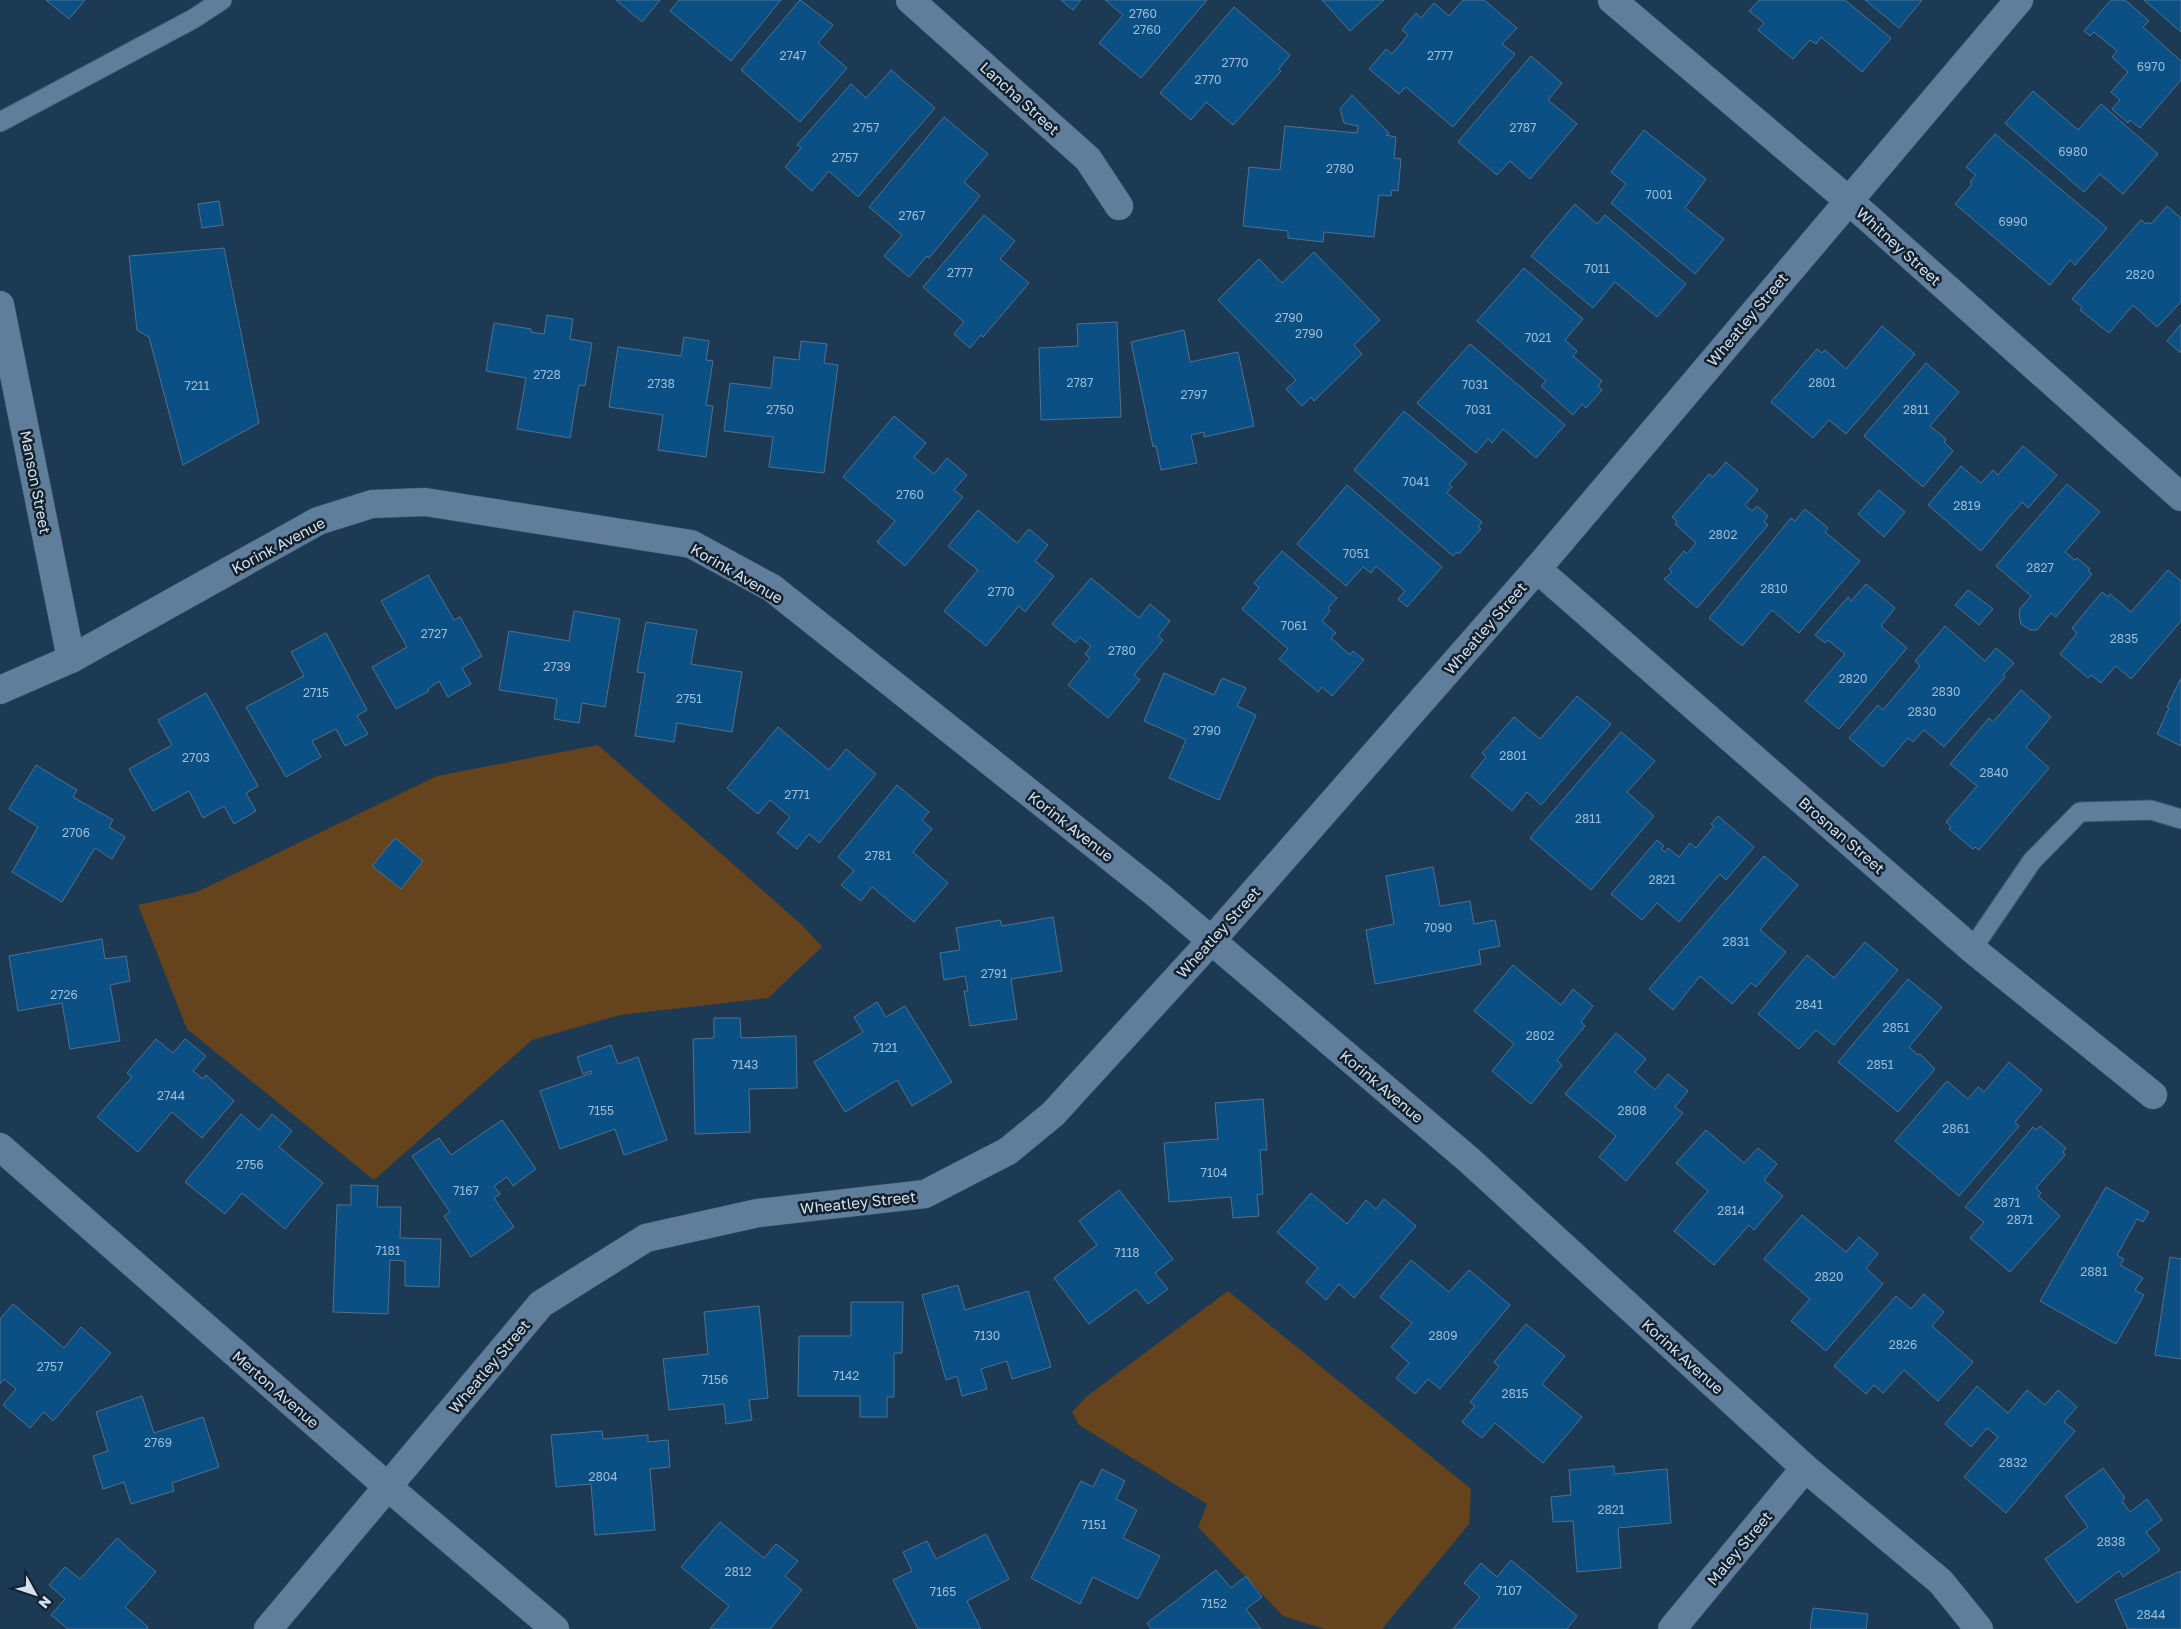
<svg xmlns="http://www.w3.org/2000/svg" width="2181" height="1629" viewBox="0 0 2181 1629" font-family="'Golos Text',sans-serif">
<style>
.green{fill:#65431c}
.building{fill:#0a5084;stroke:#51708d}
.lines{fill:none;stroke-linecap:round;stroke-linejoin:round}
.service-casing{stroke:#3d576d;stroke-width:21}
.minor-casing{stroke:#3d576d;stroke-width:29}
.service{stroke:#5f7e9b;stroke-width:19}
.minor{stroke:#5f7e9b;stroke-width:28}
.labels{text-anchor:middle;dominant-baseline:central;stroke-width:5;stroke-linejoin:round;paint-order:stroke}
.number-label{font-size:12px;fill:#9fbdd6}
.street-label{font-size:15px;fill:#d1e1f2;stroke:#14212c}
</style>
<rect width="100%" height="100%" fill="#1d3a54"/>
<!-- green -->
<g class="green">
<polygon points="598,745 803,926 822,947 768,998 620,1015 532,1040 374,1180 187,1029 138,905 197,892 437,776"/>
<polygon points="1228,1291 1471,1489 1469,1524 1382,1629 1325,1629 1283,1616 1198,1527 1207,1504 1079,1425 1072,1412 1086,1397"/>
</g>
<!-- building -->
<g class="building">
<polygon points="46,0 85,0 69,19"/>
<polygon points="616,0 660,0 642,22"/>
<polygon points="679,0 781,0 731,61 670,11"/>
<polygon points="800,0 833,25 818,43 847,68 800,122 741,70"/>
<polygon points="1061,0 1081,0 1073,10"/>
<polygon points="1105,0 1207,0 1141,78 1099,43 1123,15"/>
<polygon points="1322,0 1384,0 1350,31"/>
<polygon points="1463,0 1484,0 1517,28 1502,44 1515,54 1453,127 1406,87 1399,94 1369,69 1386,49 1392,54 1408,35 1402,30 1416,13 1421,18 1434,3 1449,16"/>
<polygon points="1759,0 1845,0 1891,38 1862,72 1821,37 1816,44 1810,40 1793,59 1758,30 1764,23 1749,11"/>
<polygon points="1865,0 1922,0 1899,28"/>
<polygon points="2111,0 2125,0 2149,21 2143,27 2181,61 2181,80 2140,128 2130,120 2128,123 2112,109 2120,100 2111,92 2128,72 2112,57 2117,51 2094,32 2090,36 2084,31"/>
<polygon points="2144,0 2181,0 2181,32"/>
<polygon points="1234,7 1290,55 1279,69 1281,71 1233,125 1206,102 1191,120 1160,93"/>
<polygon points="1531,56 1562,83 1548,100 1577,124 1530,179 1510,161 1497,175 1458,142"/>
<polygon points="891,70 935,108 858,197 829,171 812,191 785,167 801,148 797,145 851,84 866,98"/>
<polygon points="2033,91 2078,130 2101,104 2158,154 2123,194 2100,174 2084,192 2005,123"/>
<polygon points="1352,95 1389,133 1386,135 1396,137 1394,158 1401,159 1398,191 1392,190 1391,196 1379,195 1374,237 1324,232 1323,242 1288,238 1288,231 1243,226 1249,167 1280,170 1285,126 1357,133 1358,126 1344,123 1340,109"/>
<polygon points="944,117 988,154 964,182 980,196 929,258 927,256 909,277 884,256 902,235 869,207"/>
<polygon points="1644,130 1706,179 1685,208 1724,239 1695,274 1611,203 1626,184 1611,172"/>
<polygon points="1995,134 2107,228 2075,265 2070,260 2050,285 1955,204 1972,184 1970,182 1976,175 1966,167"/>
<polygon points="219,201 223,225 202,228 198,204"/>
<polygon points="1575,204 1597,224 1605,215 1686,284 1657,317 1615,282 1593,308 1531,256"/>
<polygon points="2167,206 2181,218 2181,302 2157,327 2133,305 2109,333 2080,310 2082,307 2072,299 2141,220 2146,224 2148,222 2151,224"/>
<polygon points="984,215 1015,241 1000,259 1029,283 983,337 981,335 970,348 954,334 964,322 923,287"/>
<polygon points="224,248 259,423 183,465 149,337 137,330 129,256"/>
<polygon points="1314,252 1380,320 1354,345 1362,354 1314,401 1311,397 1302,406 1286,389 1296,380 1218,300 1259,259 1282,283"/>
<polygon points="1524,268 1583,319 1565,340 1577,351 1573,356 1602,381 1598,386 1602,390 1586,408 1582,404 1573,415 1541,386 1546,381 1477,321"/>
<polygon points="547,315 573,319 570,339 592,343 585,386 579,385 570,438 517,429 526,378 486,371 494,323 531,329 531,332 544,334"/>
<polygon points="1117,322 1121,417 1041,420 1039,348 1078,346 1077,324"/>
<polygon points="2181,324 2181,353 2167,341"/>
<polygon points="1882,326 1915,354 1846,434 1829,420 1813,438 1771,402 1817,349 1822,353 1825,350 1846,369"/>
<polygon points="1184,330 1190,362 1238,352 1254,426 1204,437 1204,432 1191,435 1197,463 1161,470 1156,446 1153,447 1131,342"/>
<polygon points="684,337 709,341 706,360 713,361 706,405 713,406 706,457 658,450 663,415 609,407 618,347 681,356"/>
<polygon points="801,341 827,344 824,363 838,365 824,473 769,467 773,437 724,431 730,383 771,388 774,357 799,360"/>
<polygon points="1470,344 1565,425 1536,458 1503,429 1492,443 1488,439 1476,453 1417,403"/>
<polygon points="1926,363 1959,392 1930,426 1946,439 1944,442 1953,451 1923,487 1864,436"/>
<polygon points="1404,411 1467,464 1449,484 1452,487 1447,493 1482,522 1478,527 1481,529 1459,554 1457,552 1453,556 1354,470"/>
<polygon points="894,416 926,443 914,457 934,474 947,458 967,475 954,490 963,497 905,566 877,542 895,521 843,477"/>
<polygon points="2023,446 2057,475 2028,508 2022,502 1981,551 1928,505 1961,466 1981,483 1993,470 1998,475"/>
<polygon points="1726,462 1758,490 1745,505 1752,511 1757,506 1768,516 1764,522 1768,525 1697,608 1664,579 1672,572 1669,569 1684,551 1687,554 1696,543 1675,524 1677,521 1672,517 1709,474 1713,477"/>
<polygon points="2067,484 2100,512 2065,552 2075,560 2077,558 2090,569 2088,571 2092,574 2056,617 2051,613 2037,630 2030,630 2021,624 2019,614 2020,609 2031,596 1996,566"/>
<polygon points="1347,485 1442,567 1407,607 1398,599 1405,591 1376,566 1371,573 1363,567 1346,586 1297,544"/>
<polygon points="1879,490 1905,512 1884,537 1858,514"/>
<polygon points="1805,509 1828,528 1825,532 1860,561 1799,633 1772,610 1742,646 1709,618 1791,518 1795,521"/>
<polygon points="978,510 1017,543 1029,529 1048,545 1035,561 1054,576 1025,612 1019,606 986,646 944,611 978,570 948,546"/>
<polygon points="1282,551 1337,598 1328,608 1330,611 1322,621 1336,633 1331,638 1350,655 1353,651 1364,660 1332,696 1322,687 1318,692 1279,659 1288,649 1242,609 1259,588 1254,583"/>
<polygon points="2168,570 2181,581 2181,621 2131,679 2116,666 2101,683 2091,675 2088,678 2060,654 2077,633 2072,628 2102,592 2108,597 2110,594 2131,612"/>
<polygon points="428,575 454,620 460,617 482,656 462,668 471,684 448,697 439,681 428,689 429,691 396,709 372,667 407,647 381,601"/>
<polygon points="1091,578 1139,618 1150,604 1170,621 1158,636 1163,640 1134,675 1140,680 1108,718 1068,685 1090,658 1085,654 1091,646 1080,637 1075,643 1052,624"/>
<polygon points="1866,584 1895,608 1881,626 1907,648 1839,729 1805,701 1845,654 1828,640 1825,643 1815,635 1848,597 1851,601"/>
<polygon points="1968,590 1993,609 1979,625 1955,605"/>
<polygon points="574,611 620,619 605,707 582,703 579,723 554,719 557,699 499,690 509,631 569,641"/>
<polygon points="646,622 697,630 691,664 742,672 732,732 677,723 674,742 635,736 645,673 637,672"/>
<polygon points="1945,626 1985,661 1996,648 2014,663 2003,675 2005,677 1944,747 1924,730 1913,742 1908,738 1883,767 1849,738 1878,705 1883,710 1920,666 1915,661"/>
<polygon points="326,633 367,710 357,716 368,734 345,746 336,729 312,741 321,757 286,777 246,707 304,676 291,652"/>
<polygon points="1164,673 1214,695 1222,678 1246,688 1237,706 1256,715 1219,800 1169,778 1186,740 1144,721"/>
<polygon points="2181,678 2181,746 2157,734 2169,708 2167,707"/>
<polygon points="2021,690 2051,717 2026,747 2049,768 1979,850 1975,847 1973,849 1949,829 1951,827 1946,822 1977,786 1950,764 1989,718 1993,722"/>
<polygon points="206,693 258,786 246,793 256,811 234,824 224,806 203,818 189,791 153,811 129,769 172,745 158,720"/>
<polygon points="1577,696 1611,724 1541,805 1527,792 1512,811 1471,776 1486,757 1482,753 1514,717 1540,739"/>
<polygon points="778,727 829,770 846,749 876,774 819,843 809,834 797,849 777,833 790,817 770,800 758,814 727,788"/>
<polygon points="1621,732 1655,761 1627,792 1654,816 1591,890 1530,838"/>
<polygon points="36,765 77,790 73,797 113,820 109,827 125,837 112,859 95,848 62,902 12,872 38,827 9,809"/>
<polygon points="897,785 929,812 922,820 932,829 913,852 948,883 914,922 872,887 861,901 841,885 854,871 838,857"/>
<polygon points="1718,816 1754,847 1726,880 1720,874 1679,922 1657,903 1642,920 1611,894 1657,840 1664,846 1661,849 1665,852 1668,848 1679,857 1690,843 1696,848 1714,826 1711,824"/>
<polygon points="395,838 423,861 401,889 372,866"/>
<polygon points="1764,856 1798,885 1760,930 1786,952 1756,987 1751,983 1732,1004 1700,976 1673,1010 1649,989"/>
<polygon points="1433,867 1440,906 1470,901 1474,924 1495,920 1500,946 1479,950 1481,964 1375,984 1366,930 1394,924 1386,876"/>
<polygon points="1053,917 1062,971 1011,979 1017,1019 970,1026 964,991 968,991 965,976 944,980 940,953 960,950 956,928 1000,920 1002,926"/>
<polygon points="102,939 105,959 126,956 130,981 110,985 120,1041 70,1049 62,1003 18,1011 9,956"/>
<polygon points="1865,942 1898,970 1834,1045 1816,1030 1799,1049 1758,1014 1807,955 1834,978"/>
<polygon points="1513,965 1561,1005 1573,989 1593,1006 1581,1022 1585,1026 1557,1060 1562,1065 1531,1104 1492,1071 1514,1044 1474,1011"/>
<polygon points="1908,979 1942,1007 1909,1047 1918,1055 1920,1054 1935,1069 1898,1112 1838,1062"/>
<polygon points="877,1002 886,1017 905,1006 952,1082 912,1106 897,1080 845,1112 814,1062 863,1032 854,1017"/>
<polygon points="714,1018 740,1018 741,1038 796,1036 797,1088 749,1089 750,1132 695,1134 693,1039 714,1038"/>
<polygon points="1616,1033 1646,1059 1635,1072 1655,1090 1668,1074 1688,1091 1675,1107 1683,1113 1626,1181 1599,1157 1616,1136 1565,1094"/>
<polygon points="156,1039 173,1053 185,1039 206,1056 193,1071 203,1079 206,1075 234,1101 202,1138 172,1112 138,1152 97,1117 132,1077 127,1073"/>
<polygon points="611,1045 618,1064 638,1057 667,1140 624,1155 615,1129 560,1149 540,1091 592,1073 591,1071 583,1074 577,1057"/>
<polygon points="2009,1062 2042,1090 2015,1122 2019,1126 1959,1196 1895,1141 1947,1081 1968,1099 1978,1087 1984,1092"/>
<polygon points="1263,1099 1267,1150 1260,1150 1263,1194 1257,1195 1259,1216 1233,1218 1231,1197 1169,1202 1164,1143 1218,1139 1215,1103"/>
<polygon points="241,1114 259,1130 272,1114 292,1131 279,1147 323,1183 285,1229 242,1193 225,1214 185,1182"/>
<polygon points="502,1120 536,1169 513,1186 507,1177 494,1186 500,1194 494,1198 514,1227 471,1257 444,1216 450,1212 412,1156 439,1138 451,1155"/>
<polygon points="2040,1126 2066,1148 2063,1152 2065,1155 2036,1188 2041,1193 2038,1196 2060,1216 2010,1272 1970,1238 1984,1222 1965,1207 2033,1127 2036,1130"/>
<polygon points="1706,1130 1744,1163 1758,1148 1777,1164 1764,1180 1783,1196 1754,1230 1749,1225 1714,1265 1674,1231 1708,1191 1676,1163"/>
<polygon points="351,1185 378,1186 377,1207 401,1207 400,1238 441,1239 439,1287 405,1286 405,1261 390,1260 388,1314 333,1312 337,1205 351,1205"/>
<polygon points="2106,1187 2149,1212 2143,1222 2137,1219 2117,1255 2124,1259 2120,1265 2143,1278 2135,1290 2144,1295 2116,1344 2040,1301"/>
<polygon points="1119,1190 1173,1259 1155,1273 1168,1289 1148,1304 1136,1289 1089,1324 1054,1278 1097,1245 1079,1221"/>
<polygon points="1311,1193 1347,1224 1366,1200 1376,1209 1384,1199 1416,1226 1354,1298 1339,1284 1326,1300 1306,1282 1318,1268 1277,1232"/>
<polygon points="1802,1215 1846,1252 1859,1237 1878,1254 1866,1268 1883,1284 1826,1351 1791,1321 1810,1299 1764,1259"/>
<polygon points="2170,1257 2181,1259 2181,1359 2155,1355"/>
<polygon points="1411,1260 1449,1292 1469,1270 1510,1305 1440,1389 1428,1379 1415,1394 1396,1378 1409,1363 1391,1347 1412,1323 1380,1297"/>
<polygon points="958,1285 965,1310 1028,1291 1051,1367 1012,1379 1007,1361 981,1369 987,1389 962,1396 957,1376 946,1380 922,1295"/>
<polygon points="1924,1294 1944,1312 1932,1326 1973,1362 1938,1401 1904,1370 1883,1393 1874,1385 1866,1394 1834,1366 1896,1296 1911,1309"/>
<polygon points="851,1302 903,1302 902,1353 894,1353 894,1397 887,1397 887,1417 860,1417 860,1396 798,1396 799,1336 851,1336"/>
<polygon points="13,1304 64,1348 81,1327 111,1353 53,1421 44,1412 30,1428 3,1405 16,1389 4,1379 0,1384 0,1319"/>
<polygon points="759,1306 768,1398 749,1400 752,1420 726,1424 724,1404 669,1410 663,1359 708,1354 704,1312"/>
<polygon points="1526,1324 1565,1356 1542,1384 1582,1417 1543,1463 1495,1423 1482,1438 1462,1422 1475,1406 1470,1402 1499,1367 1494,1362"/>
<polygon points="1977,1386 2008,1413 2027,1390 2045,1405 2058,1390 2077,1407 2064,1422 2075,1431 2006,1513 1964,1477 1998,1437 1987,1428 1971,1447 1945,1424"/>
<polygon points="142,1396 154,1433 203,1417 219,1467 172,1483 174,1491 131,1504 124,1482 103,1489 93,1456 108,1451 96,1412"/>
<polygon points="602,1431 603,1439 648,1435 648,1442 668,1440 670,1467 650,1469 655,1530 595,1535 591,1484 556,1487 551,1435"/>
<polygon points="1614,1466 1614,1474 1667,1469 1671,1523 1618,1528 1621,1568 1577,1572 1573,1521 1553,1522 1551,1497 1571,1495 1569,1470"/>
<polygon points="2103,1468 2125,1498 2122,1501 2130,1512 2147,1499 2162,1520 2146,1532 2160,1550 2123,1577 2119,1571 2077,1603 2045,1559 2088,1527 2065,1496"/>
<polygon points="1102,1469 1125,1481 1116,1499 1137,1510 1123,1538 1160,1556 1138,1599 1093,1577 1080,1604 1031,1578 1081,1481 1093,1487"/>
<polygon points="720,1522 764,1558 776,1544 798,1561 785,1576 802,1590 770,1629 710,1629 729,1606 681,1567"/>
<polygon points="986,1534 1009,1579 967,1601 981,1629 918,1629 893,1580 912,1571 903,1552 927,1541 936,1559"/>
<polygon points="117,1538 156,1572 125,1607 148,1627 147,1629 68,1629 51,1615 65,1599 49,1585 65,1567 80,1579"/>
<polygon points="1511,1560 1577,1616 1567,1629 1453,1629 1480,1597 1464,1583 1481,1563 1497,1577"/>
<polygon points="1216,1570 1231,1588 1246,1576 1262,1597 1246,1609 1261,1629 1151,1629 1147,1623"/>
<polygon points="2181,1571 2181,1629 2128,1629 2115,1600"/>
<polygon points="1813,1608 1868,1614 1866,1629 1810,1629"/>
</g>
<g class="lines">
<!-- service casing -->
<g class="service-casing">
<g id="service">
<polyline points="0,122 193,19 222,0"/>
<polyline points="1972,949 2032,861 2080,812 2151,810 2181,819"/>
</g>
</g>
<!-- minor casing -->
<g class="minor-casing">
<g id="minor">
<polyline points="910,0 1088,159 1119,206"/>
<polyline points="1612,0 1848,200 2181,497"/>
<polyline points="0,305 71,659"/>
<polyline points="1537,569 1972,949 2153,1095"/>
<polyline points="0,690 71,659 318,521 372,504 425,502 691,544 772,588 1159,896 1469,1160 1805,1468 1941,1582 1979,1629"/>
<polyline points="0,1147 388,1487 555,1629"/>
<polyline points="268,1629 541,1304 646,1238 758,1213 925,1194 1008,1151 1053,1114 1211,941 1537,569 2019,0"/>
<polyline points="1672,1629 1805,1468"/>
</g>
</g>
<!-- service -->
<use href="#service" class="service"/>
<!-- minor -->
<use href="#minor" class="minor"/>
</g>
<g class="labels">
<!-- number labels -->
<g class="number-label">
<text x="1143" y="13">2760</text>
<text x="1147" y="29">2760</text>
<text x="793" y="55">2747</text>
<text x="1440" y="55">2777</text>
<text x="1235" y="62">2770</text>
<text x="2151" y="66">6970</text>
<text x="1208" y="79">2770</text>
<text x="866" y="127">2757</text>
<text x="1523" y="127">2787</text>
<text x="2073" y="151">6980</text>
<text x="845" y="157">2757</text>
<text x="1340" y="168">2780</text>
<text x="1659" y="194">7001</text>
<text x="912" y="215">2767</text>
<text x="2013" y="221">6990</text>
<text x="1597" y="268">7011</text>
<text x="960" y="272">2777</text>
<text x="2140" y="274">2820</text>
<text x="1289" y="317">2790</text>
<text x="1309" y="333">2790</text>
<text x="1538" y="337">7021</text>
<text x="547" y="374">2728</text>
<text x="1080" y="382">2787</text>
<text x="1822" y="382">2801</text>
<text x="661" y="383">2738</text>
<text x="1475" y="384">7031</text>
<text x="197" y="385">7211</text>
<text x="1194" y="394">2797</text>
<text x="780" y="409">2750</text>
<text x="1478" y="409">7031</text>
<text x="1916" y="409">2811</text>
<text x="1416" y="481">7041</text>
<text x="910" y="494">2760</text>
<text x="1967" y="505">2819</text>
<text x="1723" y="534">2802</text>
<text x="1356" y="553">7051</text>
<text x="2040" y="567">2827</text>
<text x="1774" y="588">2810</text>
<text x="1001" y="591">2770</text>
<text x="1294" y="625">7061</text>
<text x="434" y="633">2727</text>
<text x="2124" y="638">2835</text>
<text x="1122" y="650">2780</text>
<text x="557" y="666">2739</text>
<text x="1853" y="678">2820</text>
<text x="1946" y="691">2830</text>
<text x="316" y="692">2715</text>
<text x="689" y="698">2751</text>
<text x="1922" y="711">2830</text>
<text x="1207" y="730">2790</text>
<text x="1513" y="755">2801</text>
<text x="196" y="757">2703</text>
<text x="1994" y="772">2840</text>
<text x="797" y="794">2771</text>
<text x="1588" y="818">2811</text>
<text x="76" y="832">2706</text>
<text x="878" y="855">2781</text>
<text x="1662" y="879">2821</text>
<text x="1438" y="927">7090</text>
<text x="1736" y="941">2831</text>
<text x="994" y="973">2791</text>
<text x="64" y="994">2726</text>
<text x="1809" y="1004">2841</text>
<text x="1896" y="1027">2851</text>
<text x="1540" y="1035">2802</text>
<text x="885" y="1047">7121</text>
<text x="745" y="1064">7143</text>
<text x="1880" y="1064">2851</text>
<text x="171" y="1095">2744</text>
<text x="601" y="1110">7155</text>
<text x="1632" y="1110">2808</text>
<text x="1956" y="1128">2861</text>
<text x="250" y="1164">2756</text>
<text x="1214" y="1172">7104</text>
<text x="466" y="1190">7167</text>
<text x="2007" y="1202">2871</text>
<text x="1731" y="1210">2814</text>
<text x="2020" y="1219">2871</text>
<text x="388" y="1250">7181</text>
<text x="1127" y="1252">7118</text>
<text x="2094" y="1271">2881</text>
<text x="1829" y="1276">2820</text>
<text x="987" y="1335">7130</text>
<text x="1443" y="1335">2809</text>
<text x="1903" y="1344">2826</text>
<text x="50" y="1366">2757</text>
<text x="846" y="1375">7142</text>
<text x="715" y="1379">7156</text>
<text x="1515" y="1393">2815</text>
<text x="158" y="1442">2769</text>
<text x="2013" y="1462">2832</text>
<text x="603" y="1476">2804</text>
<text x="1611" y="1509">2821</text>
<text x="1094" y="1524">7151</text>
<text x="2111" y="1541">2838</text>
<text x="738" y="1571">2812</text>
<text x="1509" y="1590">7107</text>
<text x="943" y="1591">7165</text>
<text x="1214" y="1603">7152</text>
<text x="2151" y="1614">2844</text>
</g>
<!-- street labels -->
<g class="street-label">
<text transform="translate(1020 98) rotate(42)">Lancha Street</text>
<text transform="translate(1899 246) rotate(42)">Whitney Street</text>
<text transform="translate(1747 319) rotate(-50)">Wheatley Street</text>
<text transform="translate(36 482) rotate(79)">Manson Street</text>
<text transform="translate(278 545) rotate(-28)">Korink Avenue</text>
<text transform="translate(737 573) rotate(30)">Korink Avenue</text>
<text transform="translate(1485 628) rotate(-49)">Wheatley Street</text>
<text transform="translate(1071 826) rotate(38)">Korink Avenue</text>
<text transform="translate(1842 835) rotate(41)">Brosnan Street</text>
<text transform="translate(1218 932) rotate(-48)">Wheatley Street</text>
<text transform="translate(1382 1086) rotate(40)">Korink Avenue</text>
<text transform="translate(858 1202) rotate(-6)">Wheatley Street</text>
<text transform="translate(1683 1356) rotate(42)">Korink Avenue</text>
<text transform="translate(489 1366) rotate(-50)">Wheatley Street</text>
<text transform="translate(276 1389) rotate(41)">Merton Avenue</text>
<text transform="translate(1739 1548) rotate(-50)">Maley Street</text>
</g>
</g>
<!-- north arrow -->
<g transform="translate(35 1594) rotate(130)" stroke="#14212c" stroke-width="4" paint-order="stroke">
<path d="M0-4L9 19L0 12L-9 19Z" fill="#d1e1f2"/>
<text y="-8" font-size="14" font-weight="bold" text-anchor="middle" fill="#d1e1f2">N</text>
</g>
</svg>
